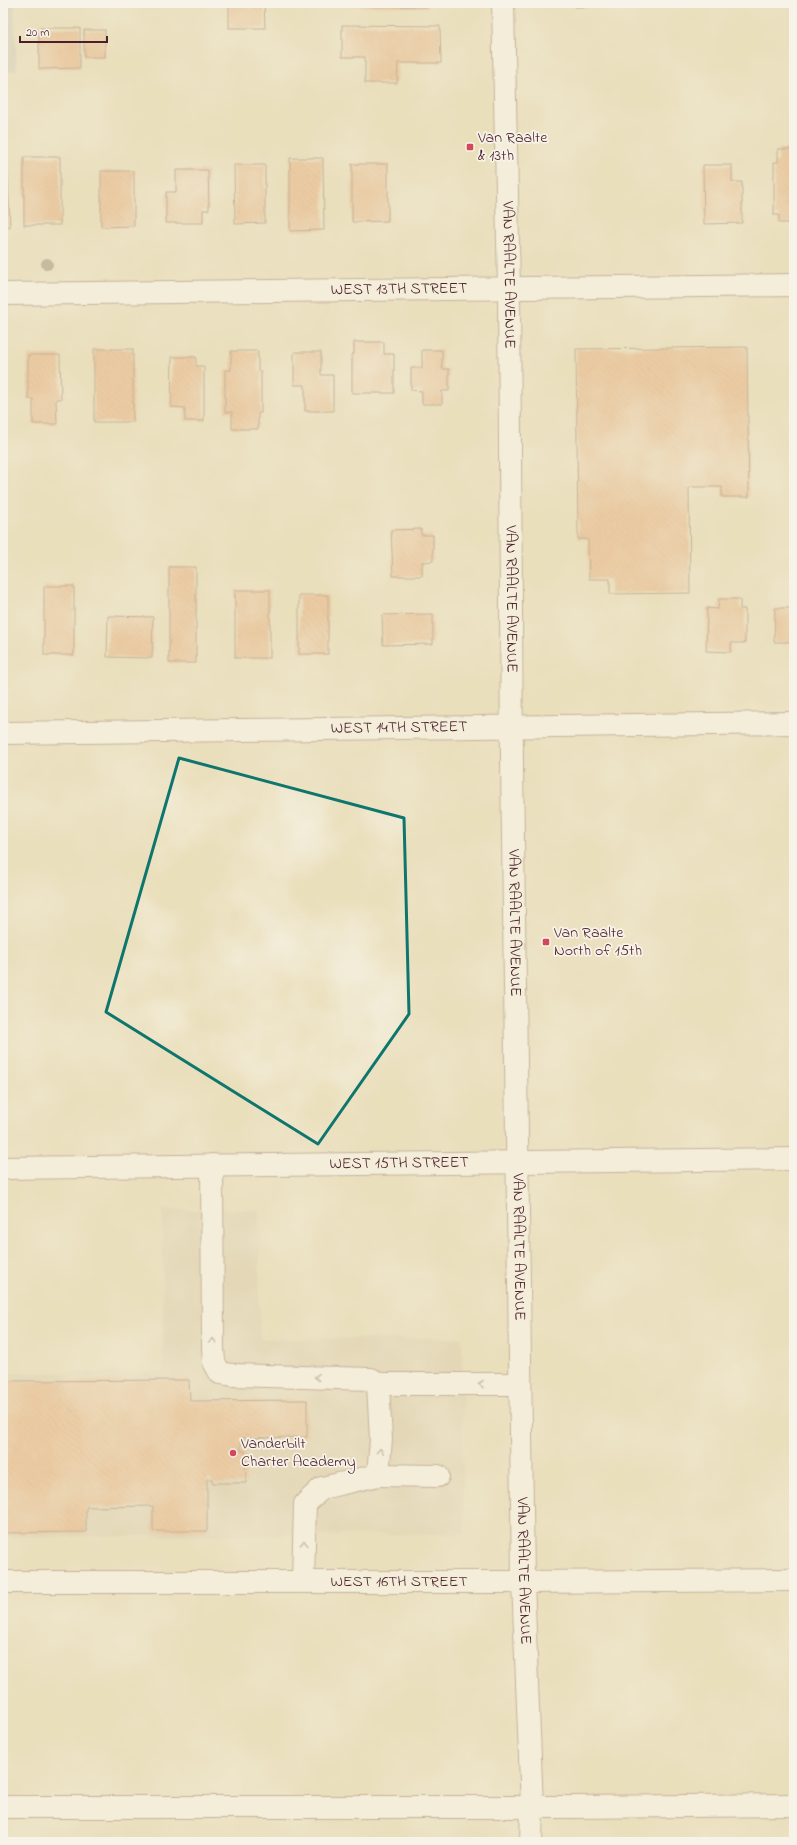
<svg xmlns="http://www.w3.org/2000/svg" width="797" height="1845" viewBox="0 0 797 1845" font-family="'Indie Flower',sans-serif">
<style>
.built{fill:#ddcfb1}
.industrial{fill:#c8c4b8}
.building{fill:url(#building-back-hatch)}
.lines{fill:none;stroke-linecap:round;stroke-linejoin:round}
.minor-casing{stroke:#9a7f73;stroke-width:24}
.minor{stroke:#fff;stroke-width:22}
.tree{fill:#9b8f7c}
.oneway{stroke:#ae9aa0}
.marked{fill:none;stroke:#0f766e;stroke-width:3;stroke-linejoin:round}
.poi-dot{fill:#d1495b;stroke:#f7f3e8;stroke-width:1.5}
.labels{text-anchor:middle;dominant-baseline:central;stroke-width:3.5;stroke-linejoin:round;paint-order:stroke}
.poi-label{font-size:16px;fill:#4a1f2b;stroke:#f7f3e8;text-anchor:start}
.street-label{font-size:16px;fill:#4a1f2b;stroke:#f7f3e8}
</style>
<defs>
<pattern id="building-back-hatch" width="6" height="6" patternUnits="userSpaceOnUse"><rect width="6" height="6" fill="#edb483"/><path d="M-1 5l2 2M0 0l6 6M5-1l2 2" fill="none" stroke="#cd9a71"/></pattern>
</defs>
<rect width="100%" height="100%" fill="#f7f3e8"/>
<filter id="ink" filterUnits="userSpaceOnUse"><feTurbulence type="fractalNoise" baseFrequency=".025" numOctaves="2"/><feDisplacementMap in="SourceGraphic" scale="8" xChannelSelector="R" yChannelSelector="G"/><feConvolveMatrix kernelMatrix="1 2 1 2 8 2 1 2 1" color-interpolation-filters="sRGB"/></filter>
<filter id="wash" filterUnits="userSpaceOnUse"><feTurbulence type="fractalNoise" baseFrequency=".012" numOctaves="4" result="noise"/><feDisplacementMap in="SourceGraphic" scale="16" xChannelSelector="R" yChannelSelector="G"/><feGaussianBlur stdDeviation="0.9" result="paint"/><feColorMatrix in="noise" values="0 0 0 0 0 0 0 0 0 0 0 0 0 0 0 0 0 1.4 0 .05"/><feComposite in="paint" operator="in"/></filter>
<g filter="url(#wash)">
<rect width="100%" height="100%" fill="#eadfbb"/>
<!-- built -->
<polygon class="built" points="259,1209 260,1339 462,1338 464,1534 3,1537 3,1373 163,1372 162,1210"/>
<!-- industrial -->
<polygon class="industrial" points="3,3 14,3 17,71 3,71"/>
<g id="blocks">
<!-- building -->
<g class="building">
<polygon points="229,3 264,3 265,28 229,28"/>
<polygon points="349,3 441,3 428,4 428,7 349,6"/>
<polygon points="575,3 618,3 619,6 575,7"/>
<polygon points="342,25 440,26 441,63 398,63 397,83 365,83 365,57 342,57"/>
<polygon points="39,28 80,28 80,68 39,69"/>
<rect x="84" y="30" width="21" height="27"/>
<polygon points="778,149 794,149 794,223 779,223 779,215 774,215 774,162 778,162"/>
<polygon points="7,155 10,227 3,227 3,156"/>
<rect x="24" y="157" width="36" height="68"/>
<polygon points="290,158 323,158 324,230 290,231"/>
<polygon points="352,164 388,164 388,221 352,222"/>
<polygon points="234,165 265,165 265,223 235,224"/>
<polygon points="703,165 732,165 732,182 742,182 742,223 704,224"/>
<polygon points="176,170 208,170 209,210 203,210 203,223 166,223 166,192 176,192"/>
<polygon points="101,171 134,171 134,226 101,227"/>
<polygon points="354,342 384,342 384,354 394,354 394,393 352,393 352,354 354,354"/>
<polygon points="747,347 749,497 722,497 722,487 689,487 690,593 610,594 610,579 589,579 588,539 578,539 576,349"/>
<rect x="94" y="349" width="39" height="73"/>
<polygon points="422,350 442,350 442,369 449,369 449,391 442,391 442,404 422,404 422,391 411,390 411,368 422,368"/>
<polygon points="231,351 258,351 258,371 261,371 261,413 258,413 258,429 232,429 232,412 225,412 225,370 231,370"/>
<polygon points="294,352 321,352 321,375 333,375 333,411 305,411 305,385 294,385"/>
<polygon points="28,355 60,355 61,399 56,399 57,424 33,424 33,399 28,399"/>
<polygon points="172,357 196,357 196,366 204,366 204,421 185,421 185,408 171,407"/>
<polygon points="421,529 421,535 433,535 433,561 422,562 422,576 393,576 391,530"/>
<rect x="169" y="567" width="27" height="96"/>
<rect x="44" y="586" width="30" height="69"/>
<rect x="235" y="590" width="35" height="68"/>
<rect x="299" y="595" width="29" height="59"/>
<polygon points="719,599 740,599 740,609 745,609 745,643 731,643 731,652 706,651 707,608 718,609"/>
<polygon points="775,608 794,608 794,642 774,642"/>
<polygon points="433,614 433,644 383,645 382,615"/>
<polygon points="108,616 153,617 152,658 107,657"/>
<polygon points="189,1380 190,1401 307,1400 307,1437 241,1438 241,1451 245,1451 246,1483 212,1483 212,1479 207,1479 207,1531 153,1531 153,1506 86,1507 86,1532 3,1533 3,1381"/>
</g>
</g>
</g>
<g filter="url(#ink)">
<use href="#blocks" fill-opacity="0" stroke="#9a7f73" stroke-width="1"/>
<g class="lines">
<!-- minor casing -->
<g class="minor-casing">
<g id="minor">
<path id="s1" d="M 503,3 L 509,289 L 512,764 L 523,1582 L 532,1807 L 531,1842"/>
<path id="s2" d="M 3,294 L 794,285"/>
<path id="s3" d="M 3,733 L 794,723"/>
<polyline points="212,1165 213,1348 214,1362 220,1373 233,1375 371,1379 378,1384 381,1439 378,1475 322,1488 305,1504 303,1582"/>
<path id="s4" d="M 3,1168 L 794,1159"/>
<polyline points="378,1384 520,1384"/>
<polyline points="378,1475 438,1476"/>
<path id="s5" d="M 3,1582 L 523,1582 L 794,1580"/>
<polyline points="3,1807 574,1807 794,1805"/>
</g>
</g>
<!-- minor -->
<use href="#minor" class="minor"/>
</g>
<!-- trees -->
<circle class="tree" cx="47" cy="264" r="6"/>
<!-- one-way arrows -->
<defs><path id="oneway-chevron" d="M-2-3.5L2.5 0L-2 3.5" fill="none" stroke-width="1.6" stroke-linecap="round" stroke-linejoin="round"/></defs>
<g class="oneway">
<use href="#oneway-chevron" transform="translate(213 1341) rotate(-90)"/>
<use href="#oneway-chevron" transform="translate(317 1377) rotate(-178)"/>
<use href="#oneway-chevron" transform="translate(481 1384) rotate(180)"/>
<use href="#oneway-chevron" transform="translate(380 1451) rotate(-86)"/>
<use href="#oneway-chevron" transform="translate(304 1543) rotate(-88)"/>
</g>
</g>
<!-- marked area -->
<path d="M0 0H797V1845H0ZM 179,758 L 404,818 L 409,1014 L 318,1144 L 106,1012 Z" fill="#eadfbb" fill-opacity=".55" fill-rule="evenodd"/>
<path class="marked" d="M 179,758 L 404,818 L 409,1014 L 318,1144 L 106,1012 Z"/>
<!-- markers -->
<g class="poi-dot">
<rect x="466" y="143" width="8" height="8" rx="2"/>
<rect x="542" y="938" width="8" height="8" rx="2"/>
<circle cx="233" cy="1453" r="4"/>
</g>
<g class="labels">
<!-- poi labels -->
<g class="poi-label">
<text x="478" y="138">Van Raalte<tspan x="478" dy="18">&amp; 13th</tspan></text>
<text x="554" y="933">Van Raalte<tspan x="554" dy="18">North of 15th</tspan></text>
<text x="241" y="1444">Vanderbilt<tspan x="241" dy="18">Charter Academy</tspan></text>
</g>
<!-- street labels -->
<g class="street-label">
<text stroke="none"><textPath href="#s1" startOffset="272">VAN RAALTE AVENUE</textPath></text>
<text stroke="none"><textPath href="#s2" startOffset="396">WEST 13TH STREET</textPath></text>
<text stroke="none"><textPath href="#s1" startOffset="596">VAN RAALTE AVENUE</textPath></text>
<text stroke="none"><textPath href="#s3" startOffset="396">WEST 14TH STREET</textPath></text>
<text stroke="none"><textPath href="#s1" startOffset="920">VAN RAALTE AVENUE</textPath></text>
<text stroke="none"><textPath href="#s4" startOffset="396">WEST 15TH STREET</textPath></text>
<text stroke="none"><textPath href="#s1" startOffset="1244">VAN RAALTE AVENUE</textPath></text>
<text stroke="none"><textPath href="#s1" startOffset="1568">VAN RAALTE AVENUE</textPath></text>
<text stroke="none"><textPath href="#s5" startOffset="396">WEST 16TH STREET</textPath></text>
</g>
</g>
<!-- margin -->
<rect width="797" height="1845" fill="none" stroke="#f7f3e8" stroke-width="16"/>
<!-- scale -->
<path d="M20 36v6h87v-6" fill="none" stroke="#4a1f2b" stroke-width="2"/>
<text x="26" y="36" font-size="12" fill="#4a1f2b" stroke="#f7f3e8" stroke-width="3" paint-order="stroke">20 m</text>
</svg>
